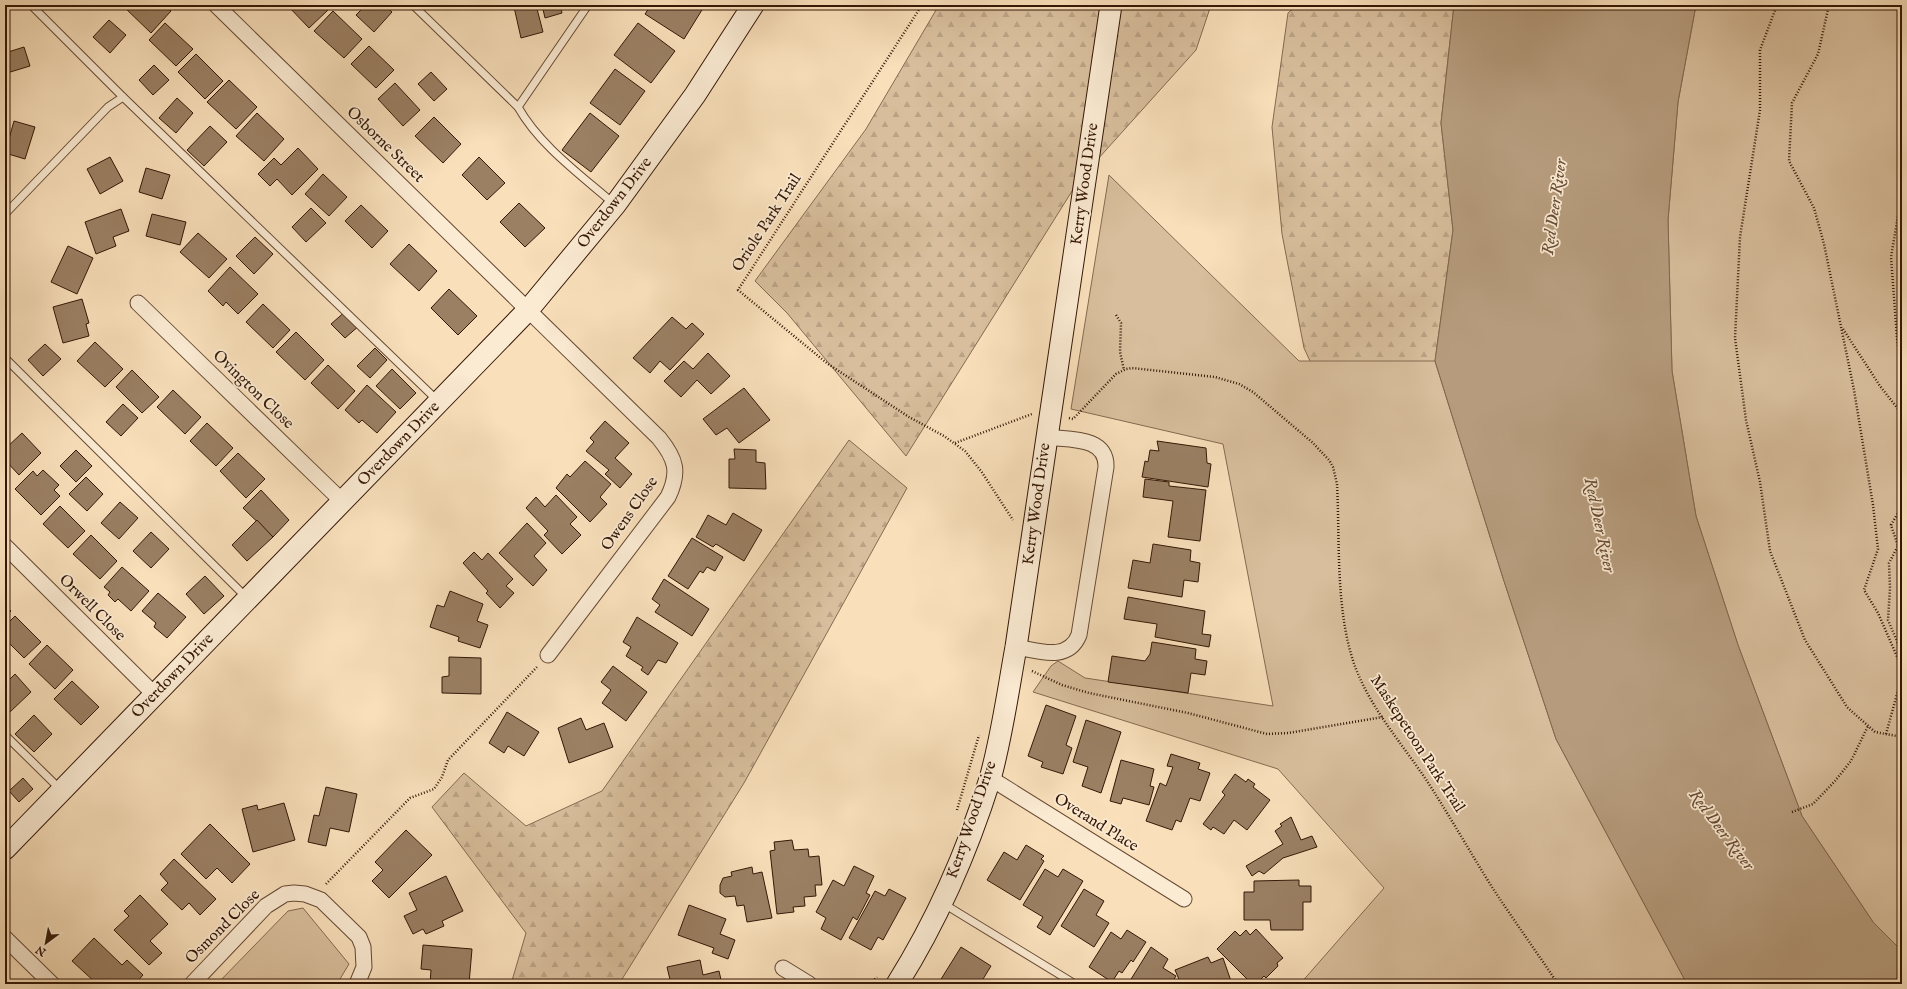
<svg xmlns="http://www.w3.org/2000/svg" width="1907" height="989" viewBox="0 0 1907 989" font-family="'IM FELL English',serif">
<style>
.forest{fill:url(#forest-firs);stroke:#866a51}
.park{fill:#d8be9c;stroke:#866a51}
.water{fill:#b69c7d;stroke:#82674d}
.building{fill:#9b8064;stroke:#351706}
.lines{fill:none;stroke-linecap:round;stroke-linejoin:round}
.lane-casing{stroke:#664933;stroke-width:9}
.street-casing{stroke:#664933;stroke-width:17}
.secondary-casing{stroke:#351706;stroke-width:23}
.path{stroke:#351706;stroke-width:2.5;stroke-dasharray:1 2;stroke-linecap:butt}
.lane{stroke:#fbebd3;stroke-width:7}
.street{stroke:#fbebd3;stroke-width:15}
.secondary{stroke:#fbebd3;stroke-width:21}
.labels{text-anchor:middle;dominant-baseline:central;stroke-width:3.5;stroke-linejoin:round;paint-order:stroke}
.street-label{font-size:16px;fill:#351706;stroke:#fbebd3}
.water-label{font-size:17px;font-style:italic;fill:#694c36;stroke:#fbebd3}
</style>
<defs>
<pattern id="forest-firs" width="22" height="20" patternUnits="userSpaceOnUse"><rect width="22" height="20" fill="#d8be9c"/><path d="M5 1l3.5 6h-7zM16 11l3.5 6h-7z" fill="#baa385"/></pattern>
</defs>
<rect width="100%" height="100%" fill="#f9e0bb"/>
<filter id="stains"><feTurbulence type="fractalNoise" baseFrequency=".005" numOctaves="4"/><feColorMatrix values="0 0 0 0 .2 0 0 0 0 .09 0 0 0 0 .02 0 0 0 .5 -.17"/></filter>
<radialGradient id="worn" r=".72"><stop offset=".6" stop-color="#630" stop-opacity="0"/><stop offset="1" stop-color="#630" stop-opacity=".3"/></radialGradient>
<!-- forest -->
<g class="forest">
<polygon points="939,5 1211,5 1196,50 1079,180 906,456 787,313 755,281 866,129"/>
<polygon points="1297,5 1454,5 1441,123 1453,230 1435,361 1503,578 1556,739 1687,984 1341,428 1304,348 1282,234 1272,127 1288,13"/>
<polygon points="849,440 907,488 744,783 619,984 511,984 526,933 432,807 464,773 526,826 602,791"/>
</g>
<!-- park -->
<g class="park">
<polygon points="1696,5 1902,5 1902,951 1873,922 1802,816 1738,645 1696,516 1672,371 1668,220 1678,102"/>
<polygon points="1109,175 1299,361 1435,361 1503,578 1556,739 1687,984 1300,984 1384,888 1278,769 1033,692 1051,666 1058,661 1085,678 1273,706 1223,444 1071,409"/>
<polygon points="303,908 349,964 337,984 217,984 288,911"/>
</g>
<!-- water -->
<polygon class="water" points="1454,5 1696,5 1678,102 1668,220 1672,371 1696,516 1738,645 1802,816 1873,922 1902,951 1902,984 1687,984 1556,739 1503,578 1435,361 1453,230 1441,123"/>
<!-- building -->
<g class="building">
<polygon points="124,5 164,5 171,11 151,33 123,6"/>
<polygon points="287,5 323,5 328,10 309,28"/>
<polygon points="366,5 384,5 392,12 374,32 356,15"/>
<polygon points="523,5 536,5 543,32 521,38 514,7"/>
<polygon points="542,5 560,5 562,13 545,18"/>
<polygon points="651,5 705,5 684,39 645,14"/>
<polygon points="333,11 362,39 344,58 314,31"/>
<polygon points="109,20 126,35 110,53 93,37"/>
<polygon points="165,23 193,49 176,66 149,40"/>
<polygon points="638,23 675,51 651,83 614,55"/>
<polygon points="369,46 394,70 376,88 351,64"/>
<polygon points="24,47 30,66 7,73 5,53"/>
<polygon points="196,54 223,81 205,99 178,72"/>
<polygon points="154,65 169,80 153,95 139,80"/>
<polygon points="615,69 645,91 620,125 590,103"/>
<polygon points="431,72 447,89 434,101 418,84"/>
<polygon points="229,80 257,107 236,129 207,102"/>
<polygon points="395,83 420,110 403,126 378,99"/>
<polygon points="177,98 193,113 176,133 159,118"/>
<polygon points="257,113 284,139 264,161 236,136"/>
<polygon points="590,113 619,136 591,172 562,150"/>
<polygon points="434,117 461,144 443,163 415,136"/>
<polygon points="14,121 35,127 25,159 5,153"/>
<polygon points="210,126 227,142 204,166 187,150"/>
<polygon points="298,148 318,169 292,195 277,179 270,186 258,174 274,158 281,165"/>
<polygon points="110,157 123,181 100,194 87,169"/>
<polygon points="479,157 505,183 487,200 462,175"/>
<polygon points="146,168 170,175 162,199 139,192"/>
<polygon points="323,174 347,197 329,216 305,194"/>
<polygon points="519,203 545,228 525,247 500,222"/>
<polygon points="361,205 388,231 372,248 345,221"/>
<polygon points="311,208 326,223 306,242 292,227"/>
<polygon points="121,209 129,231 113,237 116,246 96,254 85,222"/>
<polygon points="152,214 186,222 180,245 146,236"/>
<polygon points="198,233 227,259 209,278 180,252"/>
<polygon points="255,237 273,254 254,274 236,256"/>
<polygon points="409,244 437,271 419,291 390,264"/>
<polygon points="68,246 93,258 77,294 51,282"/>
<polygon points="230,267 258,294 238,314 226,302 223,306 208,291"/>
<polygon points="449,289 477,316 458,335 431,308"/>
<polygon points="82,299 89,323 86,324 89,336 63,343 53,307"/>
<polygon points="263,304 290,330 273,348 246,322"/>
<polygon points="347,310 360,325 345,338 331,324"/>
<polygon points="672,317 686,329 692,323 704,334 670,370 660,361 650,373 633,358"/>
<polygon points="296,332 324,360 305,380 276,352"/>
<polygon points="95,342 123,369 105,387 77,361"/>
<polygon points="45,344 61,359 43,376 28,360"/>
<polygon points="375,348 387,360 370,378 357,366"/>
<polygon points="708,353 730,376 711,394 697,380 681,397 664,381 684,361 693,369"/>
<polygon points="328,365 355,391 338,409 311,383"/>
<polygon points="392,369 416,393 400,409 376,386"/>
<polygon points="132,370 159,397 142,413 116,387"/>
<polygon points="367,385 396,412 377,433 362,420 359,423 345,410"/>
<polygon points="744,388 770,420 739,443 727,428 716,435 703,419"/>
<polygon points="173,390 201,417 185,434 157,407"/>
<polygon points="123,404 138,418 121,436 106,422"/>
<polygon points="605,421 629,443 615,458 632,474 620,488 605,474 609,470 586,451 594,442 590,438"/>
<polygon points="207,423 233,448 216,466 190,441"/>
<polygon points="22,433 41,453 19,475 5,460 5,449"/>
<polygon points="1157,441 1206,448 1207,463 1211,464 1208,487 1142,477 1145,461 1148,462 1150,450 1159,451"/>
<polygon points="734,449 756,450 756,462 765,463 766,489 729,488 729,459 735,459"/>
<polygon points="76,450 92,466 76,482 60,466"/>
<polygon points="238,453 265,479 246,498 220,471"/>
<polygon points="585,461 611,484 600,497 607,504 590,522 556,488 567,474 570,477"/>
<polygon points="43,470 59,485 54,490 60,496 41,515 15,489 33,471 37,476"/>
<polygon points="86,477 103,494 87,511 69,494"/>
<polygon points="1145,479 1169,482 1169,486 1206,490 1200,541 1168,537 1173,501 1143,497"/>
<polygon points="261,490 289,520 273,537 243,508"/>
<polygon points="556,495 577,517 570,524 581,535 562,554 544,535 548,531 526,508 536,497 545,507"/>
<polygon points="120,502 138,518 119,539 101,523"/>
<polygon points="60,506 85,531 68,548 43,524"/>
<polygon points="733,513 762,530 744,561 716,544 713,547 696,537 708,515 726,525"/>
<polygon points="257,520 273,537 247,561 232,545"/>
<polygon points="527,523 546,543 534,556 547,570 533,586 499,553"/>
<polygon points="151,532 169,549 151,568 133,551"/>
<polygon points="91,535 117,561 100,579 73,554"/>
<polygon points="692,538 723,557 715,571 707,567 703,573 700,571 688,589 668,576"/>
<polygon points="1153,544 1191,550 1190,561 1200,563 1198,582 1184,580 1182,597 1128,588 1133,560 1150,563"/>
<polygon points="474,552 482,560 488,553 513,579 506,586 514,593 500,608 486,593 488,591 463,563"/>
<polygon points="122,567 149,591 131,611 118,599 115,602 108,595 110,592 104,587"/>
<polygon points="205,576 224,596 204,614 186,594"/>
<polygon points="664,579 709,609 692,636 655,612 660,605 652,599"/>
<polygon points="450,591 483,604 477,621 488,625 480,648 458,641 459,637 430,627 437,605 444,607"/>
<polygon points="158,593 186,617 167,638 154,627 156,623 142,611"/>
<polygon points="1128,597 1205,611 1202,634 1211,635 1209,647 1155,637 1157,624 1124,619"/>
<polygon points="5,605 11,611 5,617"/>
<polygon points="15,616 41,642 24,658 5,639 5,626"/>
<polygon points="637,617 678,643 666,663 658,660 648,675 641,670 643,667 626,656 631,647 623,642"/>
<polygon points="1152,642 1196,649 1195,659 1207,661 1205,675 1191,673 1188,693 1108,682 1112,656 1145,661 1150,654"/>
<polygon points="47,645 73,670 55,689 29,664"/>
<polygon points="449,657 481,658 481,694 442,693 442,677 449,676"/>
<polygon points="613,666 647,692 626,721 602,703 611,690 601,682"/>
<polygon points="5,667 10,673 5,678"/>
<polygon points="15,674 31,692 10,712 5,707 5,684"/>
<polygon points="72,681 99,707 81,725 54,699"/>
<polygon points="1046,705 1076,716 1066,745 1072,748 1063,774 1041,767 1043,762 1028,756"/>
<polygon points="507,712 539,732 524,756 508,746 504,753 489,743"/>
<polygon points="34,715 52,734 34,752 15,734"/>
<polygon points="581,718 586,730 604,723 613,747 569,763 558,728"/>
<polygon points="1086,720 1121,732 1101,793 1082,786 1088,767 1073,762"/>
<polygon points="1171,754 1200,763 1198,769 1210,773 1200,801 1190,798 1181,822 1176,820 1172,830 1146,821 1160,783 1166,786 1173,767 1167,766"/>
<polygon points="1121,760 1154,769 1150,786 1154,787 1149,805 1123,798 1121,804 1110,801"/>
<polygon points="1235,774 1246,782 1248,779 1255,784 1253,787 1270,800 1247,830 1234,820 1224,834 1213,827 1211,830 1203,824 1225,795 1222,792"/>
<polygon points="23,778 33,789 19,802 9,791"/>
<polygon points="326,787 357,794 349,832 330,828 326,846 308,842 314,815 319,816"/>
<polygon points="284,803 295,840 253,852 242,809 257,805 258,810"/>
<polygon points="1291,817 1301,840 1312,836 1317,847 1283,858 1264,874 1259,871 1252,876 1246,866 1283,844 1275,831 1282,826 1280,824"/>
<polygon points="210,824 250,864 232,883 217,868 206,879 181,854"/>
<polygon points="406,830 432,855 389,898 372,881 383,870 375,862"/>
<polygon points="792,840 794,850 808,849 809,857 819,856 822,885 815,885 816,896 804,897 805,906 793,907 794,912 777,914 770,851 775,850 774,842"/>
<polygon points="1026,845 1044,856 1041,859 1044,861 1020,900 987,880 1004,852 1017,860"/>
<polygon points="174,859 216,899 200,915 189,903 182,910 161,890 168,883 160,874"/>
<polygon points="854,866 874,876 866,893 870,895 857,920 853,917 841,940 821,929 826,918 816,912 833,880 844,886"/>
<polygon points="752,867 753,874 762,872 772,918 747,922 744,905 737,906 735,896 725,897 720,893 720,885 723,878 732,876 731,872"/>
<polygon points="1045,869 1058,877 1063,869 1083,881 1050,935 1037,927 1043,917 1023,905"/>
<polygon points="446,876 463,911 442,921 444,926 426,934 423,929 413,934 404,916 417,910 409,893"/>
<polygon points="1299,880 1299,886 1311,886 1311,902 1303,902 1303,930 1271,930 1270,920 1244,920 1244,892 1254,892 1254,881"/>
<polygon points="889,889 906,898 883,940 878,937 871,950 849,938 875,891 885,896"/>
<polygon points="1084,889 1104,901 1096,915 1109,923 1094,947 1061,926"/>
<polygon points="140,895 168,924 150,941 162,953 149,965 114,930 129,916 124,911"/>
<polygon points="689,905 726,919 720,934 735,940 728,959 712,953 714,948 678,935"/>
<polygon points="1256,929 1283,958 1277,963 1278,966 1266,978 1264,976 1256,984 1252,984 1217,949 1235,931 1240,936 1246,930 1250,935"/>
<polygon points="1127,930 1146,942 1133,962 1131,960 1122,973 1119,971 1112,982 1089,967 1111,932 1121,939"/>
<polygon points="94,938 122,965 127,960 143,975 135,984 97,984 72,961"/>
<polygon points="423,945 472,949 469,984 430,984 431,970 421,969"/>
<polygon points="961,947 991,966 980,984 938,984"/>
<polygon points="1151,947 1168,959 1163,968 1176,976 1171,984 1128,984"/>
<polygon points="1208,957 1211,963 1223,958 1232,984 1181,984 1175,970"/>
<polygon points="700,960 703,975 719,971 722,984 671,984 667,967"/>
</g>
<g class="lines">
<!-- lane casing -->
<g class="lane-casing">
<g id="lane">
<polyline points="31,5 123,97 438,401"/>
<path d="M 413,5 L 518,107 C 540,146 581,175 614,204"/>
<polyline points="518,107 588,5"/>
<polyline points="5,214 108,107 123,97"/>
<polyline points="5,358 246,597"/>
<polyline points="5,735 61,790"/>
<polyline points="944,904 1075,984"/>
</g>
</g>
<!-- street casing -->
<g class="street-casing">
<g id="street">
<path d="M 216,5 L 659,438 C 676,459 680,472 668,497 L 548,655"/>
<polyline points="138,303 344,503"/>
<polyline points="5,546 155,695"/>
<path d="M 1016,647 C 1039,651 1068,662 1079,635 L 1106,467 C 1107,436 1069,440 1047,437"/>
<polyline points="990,778 1184,899"/>
<polyline points="5,938 52,984"/>
<polyline points="783,968 809,984"/>
<polyline points="192,984 266,906 285,894 294,893 305,894 321,900 359,937 363,947 364,967 357,984"/>
</g>
</g>
<!-- secondary casing -->
<g class="secondary-casing">
<g id="secondary">
<polyline points="5,849 528,310 615,205 695,95 753,5"/>
<path d="M 897,984 C 936,922 968,849 990,779 C 1002,736 1008,691 1016,647 L 1111,5"/>
</g>
</g>
<!-- path -->
<g class="path">
<polyline points="922,5 738,290 828,364 909,417 944,436 965,451 981,471 1013,520"/>
<polyline points="1777,5 1760,50 1760,110 1740,237 1735,338 1746,420 1760,482 1770,551 1805,640 1847,707 1875,732 1902,737"/>
<polyline points="1829,5 1818,54 1792,103 1789,161 1814,208 1824,244 1854,390 1873,505 1878,549 1864,590 1878,613 1902,668"/>
<polyline points="1902,193 1891,257 1897,338 1902,379"/>
<polyline points="1116,315 1121,323 1120,352 1124,370"/>
<polyline points="1843,329 1880,386 1902,414"/>
<path d="M 1069,418 L 1073,419 L 1116,374 L 1126,369 L 1132,368 L 1215,377 L 1239,384 L 1253,392 L 1313,443 L 1329,460 L 1333,467 L 1337,484 C 1340,542 1335,614 1356,669 C 1372,710 1403,745 1427,781 C 1449,815 1469,850 1490,884 C 1512,918 1536,951 1558,984"/>
<polyline points="955,443 1032,414"/>
<polyline points="1902,506 1891,525 1898,546 1889,563 1890,588 1888,620 1902,653"/>
<polyline points="1032,671 1062,685 1089,693 1188,713 1267,734 1288,733 1383,717"/>
<polyline points="1886,734 1902,676"/>
<polyline points="957,810 979,735"/>
<polyline points="1792,812 1813,804 1835,781 1851,761 1868,726"/>
<polyline points="326,884 410,798 434,789 442,777 448,760 537,667"/>
<polyline points="871,984 877,977"/>
</g>
<!-- lane -->
<use href="#lane" class="lane"/>
<!-- street -->
<use href="#street" class="street"/>
<!-- secondary -->
<use href="#secondary" class="secondary"/>
</g>
<g class="labels">
<!-- street labels -->
<g class="street-label">
<text transform="translate(385 145) rotate(44)">Osborne Street</text>
<text transform="translate(1085 184) rotate(-82)">Kerry Wood Drive</text>
<text transform="translate(615 203) rotate(-52)">Overdown Drive</text>
<text transform="translate(767 223) rotate(-57)">Oriole Park Trail</text>
<text transform="translate(253 390) rotate(44)">Ovington Close</text>
<text transform="translate(399 444) rotate(-46)">Overdown Drive</text>
<text transform="translate(1037 504) rotate(-82)">Kerry Wood Drive</text>
<text transform="translate(630 514) rotate(-55)">Owens Close</text>
<text transform="translate(92 608) rotate(45)">Orwell Close</text>
<text transform="translate(173 676) rotate(-46)">Overdown Drive</text>
<text transform="translate(1417 744) rotate(57)">Maskepetoon Park Trail</text>
<text transform="translate(972 820) rotate(-71)">Kerry Wood Drive</text>
<text transform="translate(1096 823) rotate(32)">Overand Place</text>
<text transform="translate(223 927) rotate(-45)">Osmond Close</text>
</g>
<!-- water labels -->
<g class="water-label">
<text transform="translate(1555 207) rotate(-82)">Red Deer River</text>
<text transform="translate(1599 525) rotate(78)">Red Deer River</text>
<text transform="translate(1721 830) rotate(53)">Red Deer River</text>
</g>
</g>
<!-- margin -->
<rect width="1907" height="989" fill="none" stroke="#f9e0bb" stroke-width="20"/>
<rect x="6" y="6" width="1895" height="977" fill="none" stroke="#351706" stroke-width="2"/>
<rect x="10" y="10" width="1887" height="969" fill="none" stroke="#351706"/>
<!-- north arrow -->
<g transform="translate(46 943) rotate(212)" stroke="#fbebd3" stroke-width="3" paint-order="stroke">
<path d="M0-3L7 15L0 10L-7 15Z" fill="#351706"/>
<text y="-6" font-size="11" font-weight="bold" text-anchor="middle" fill="#351706">N</text>
</g>
<rect width="100%" height="100%" filter="url(#stains)"/>
<rect width="100%" height="100%" fill="url(#worn)"/>
</svg>
